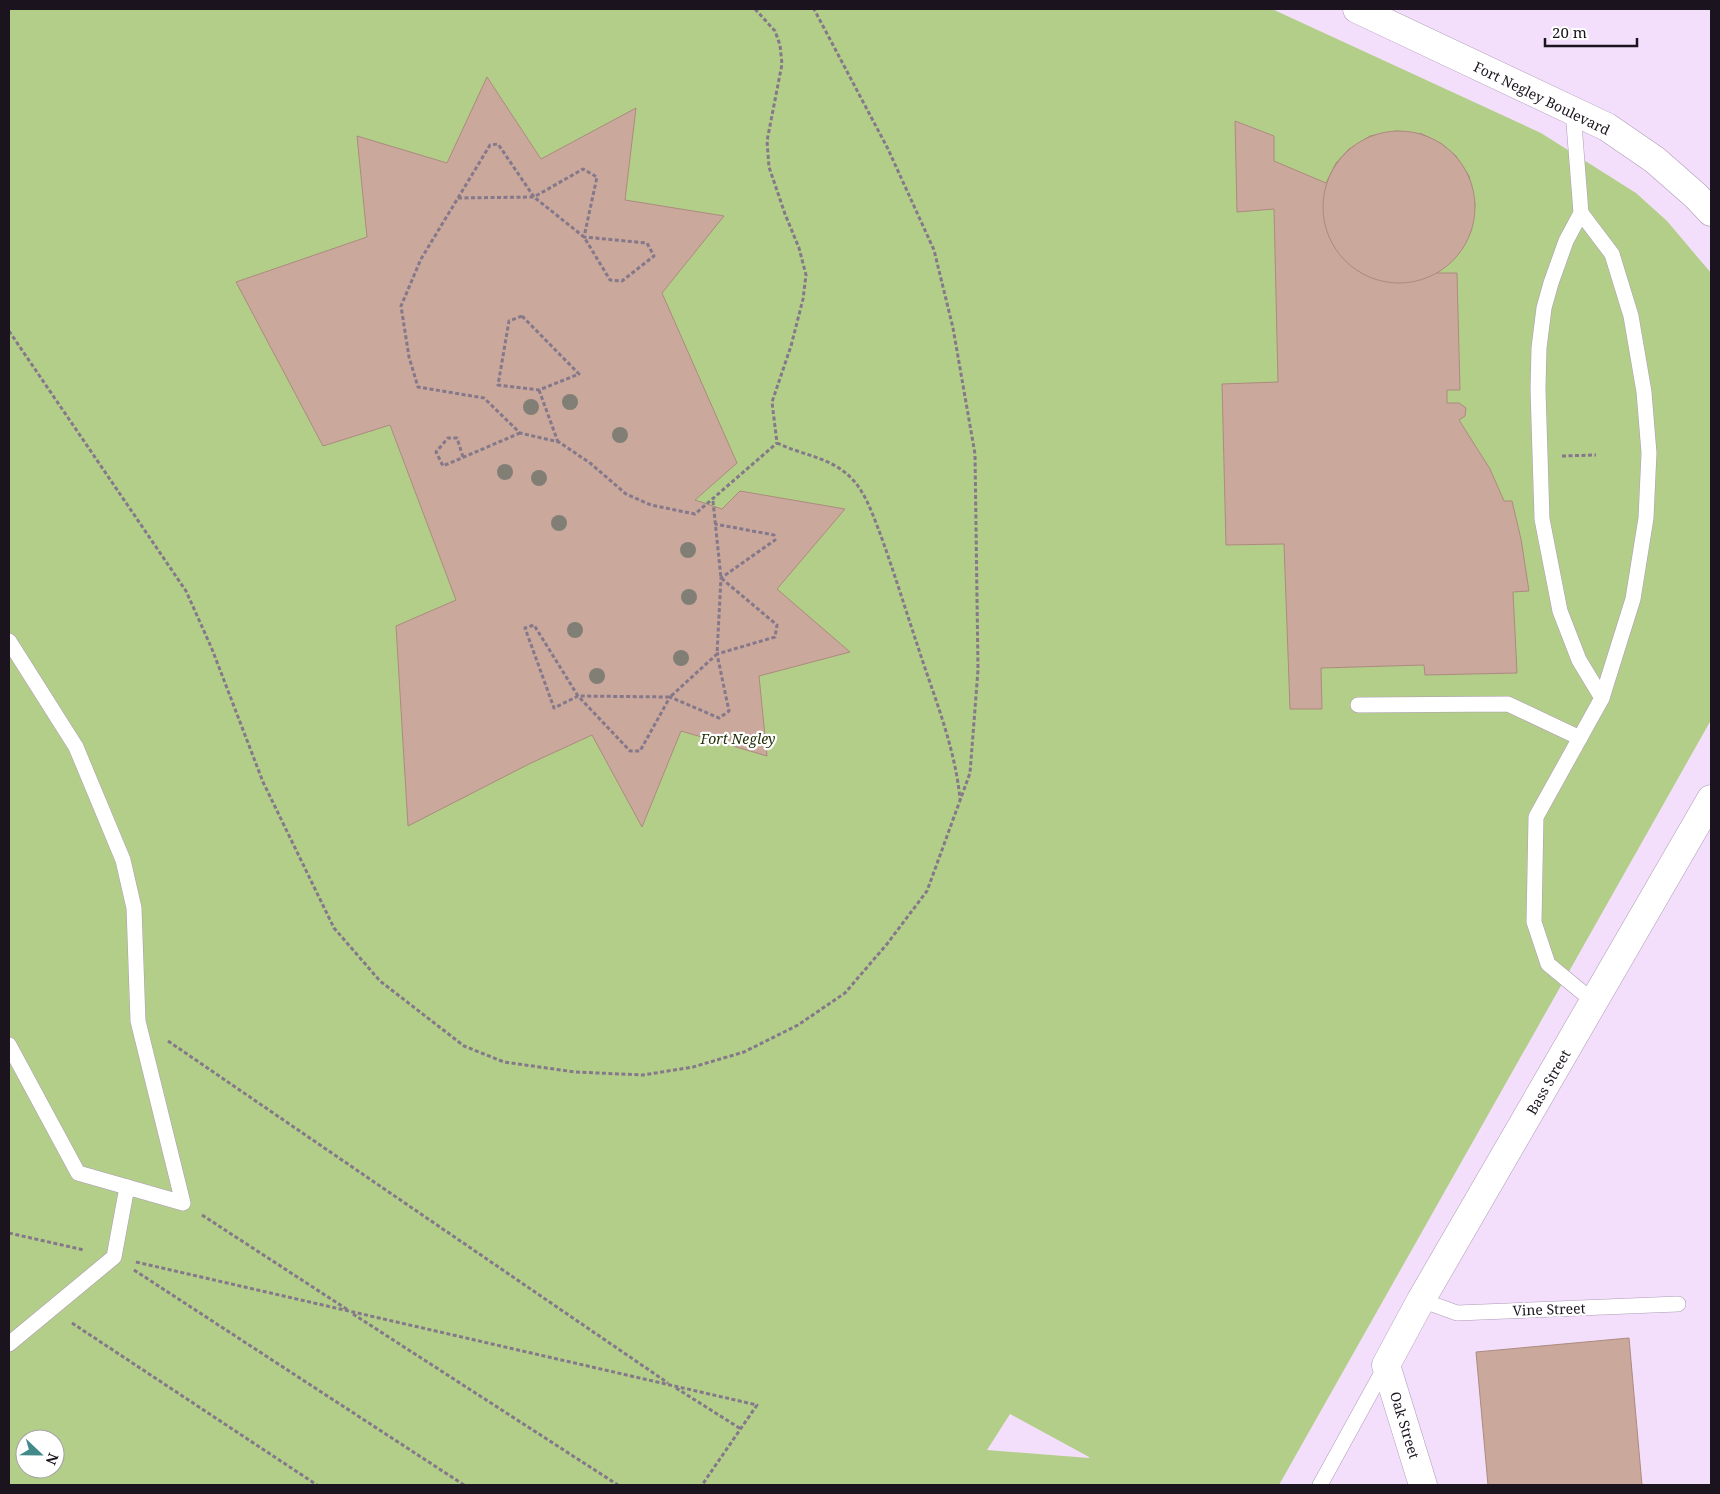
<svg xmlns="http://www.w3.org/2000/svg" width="1720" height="1494" viewBox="0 0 1720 1494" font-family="'Noto Serif',serif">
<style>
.green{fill:#b3ce89;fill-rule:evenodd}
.building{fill:#caa89c;stroke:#ac8b7f}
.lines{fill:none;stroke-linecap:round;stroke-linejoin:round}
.service-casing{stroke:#ae9bb6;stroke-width:16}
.tertiary-casing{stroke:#ae9bb6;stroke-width:29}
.path{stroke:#85788a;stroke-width:3;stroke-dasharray:4 2.5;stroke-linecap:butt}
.service{stroke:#fff;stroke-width:15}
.tertiary{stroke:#fff;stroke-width:28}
.tree{fill:#817f75}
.labels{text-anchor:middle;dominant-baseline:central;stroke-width:4.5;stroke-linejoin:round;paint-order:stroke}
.street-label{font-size:14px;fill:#1b141e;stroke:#fff}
.park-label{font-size:14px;font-style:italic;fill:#233007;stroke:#fff}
</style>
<rect width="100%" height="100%" fill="#f3dffb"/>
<!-- green -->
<path class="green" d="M 9,9 L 1272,9 L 1541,133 L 1636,193 L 1667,221 L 1711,273 L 1711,720 L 1279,1485 L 9,1485 ZM 1010,1414 L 1089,1457 L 1089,1458 L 987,1450 ZM 25,1439 L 55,1439 L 55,1469 L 25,1469 Z"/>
<!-- building -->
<g class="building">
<polygon points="487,77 541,159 636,108 625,200 724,216 662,293 737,463 695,500 722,509 740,491 845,509 777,589 850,652 759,676 767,756 681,731 642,827 592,735 529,764 408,826 396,626 456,600 390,425 323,446 236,282 367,237 357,136 447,163"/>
<polygon points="1235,121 1274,136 1274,161 1326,183 1336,163 1349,149 1370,136 1396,131 1422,134 1442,144 1456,156 1469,176 1475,205 1471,231 1457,255 1437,273 1457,273 1460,390 1447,390 1447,403 1459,403 1466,408 1465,416 1459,420 1490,469 1504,501 1512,501 1521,539 1529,591 1513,592 1517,673 1425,675 1424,665 1321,668 1322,709 1290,709 1284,544 1226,545 1222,384 1278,382 1274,209 1237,212"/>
<circle cx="1399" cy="207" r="76"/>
<polygon points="1629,1338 1642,1485 1488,1485 1476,1352"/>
</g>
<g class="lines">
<!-- service casing -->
<g class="service-casing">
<g id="service">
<polyline points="1573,111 1581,213 1566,241 1551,283 1544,308 1539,348 1538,389 1542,519 1560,611 1579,660 1602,698 1536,817 1534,922 1548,964 1594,1002"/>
<polyline points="1581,213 1612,254 1631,316 1644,392 1649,453 1646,518 1633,599 1602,698"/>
<polyline points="9,641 76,747 123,860 134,908 138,1021 183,1203 127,1187 114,1257 9,1344"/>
<polyline points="1358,705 1508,704 1580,738"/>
<polyline points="9,1045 78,1173 127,1187"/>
<polyline points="1421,1300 1457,1313 1678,1304"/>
<polyline points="1320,1485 1386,1365"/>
</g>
</g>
<!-- tertiary casing -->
<g class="tertiary-casing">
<g id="tertiary">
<polyline points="1357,9 1607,127 1655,160 1696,196 1711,212"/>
<polyline points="1423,1485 1386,1365 1421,1300 1711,799"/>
</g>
</g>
<!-- path -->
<g class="path">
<polyline points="755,9 775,31 780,45 782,64 767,141 769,167 785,214 799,248 806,275 803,299 791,346 772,402 777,443"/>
<polyline points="458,198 534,197 584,237 610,280 622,281 654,256 647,243 584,237 597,177 583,169 534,197 498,144 490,145 421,259 401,306 409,357 418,387 484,398 520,433 559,442 590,463 626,494 651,505 695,514 777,443"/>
<polygon points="522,316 579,374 539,390 498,385 509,321"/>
<polyline points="9,331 186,591 212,649 263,782 334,928 380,981 464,1046 504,1062 575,1072 643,1075 693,1067 744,1052 798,1025 845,993 887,944 927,891 970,773 978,670 975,454 953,328 934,250 888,149 814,9"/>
<polyline points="539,390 558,442"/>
<path d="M 777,443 C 804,456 833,457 854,481 C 867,496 874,518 881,536 C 894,572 905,608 917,644 C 933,694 955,746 960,799"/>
<polyline points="1562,456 1596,455"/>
<polyline points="463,457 457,438 448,438 436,452 443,466 520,433"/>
<polyline points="713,501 721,578 777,625 775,637 717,654 729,711 719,718 670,697 640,751 630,751 578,696 554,708 525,628 534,625 578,696 670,697 717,654 721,578 775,540 774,535 715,524"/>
<polyline points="168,1041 668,1383"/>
<polyline points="202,1215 348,1310"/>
<polyline points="9,1233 84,1250"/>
<polyline points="136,1262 757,1405 702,1485"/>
<polyline points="134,1270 464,1485"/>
<polyline points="353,1314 618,1485"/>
<polyline points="72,1323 317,1485"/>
<polyline points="676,1388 741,1429"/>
</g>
<!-- service -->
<use href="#service" class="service"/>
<!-- tertiary -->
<use href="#tertiary" class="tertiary"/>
</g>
<!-- trees -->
<g class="tree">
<circle cx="570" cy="402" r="8"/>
<circle cx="531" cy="407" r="8"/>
<circle cx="620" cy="435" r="8"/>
<circle cx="505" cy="472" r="8"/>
<circle cx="539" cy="478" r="8"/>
<circle cx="559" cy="523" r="8"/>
<circle cx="688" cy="550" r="8"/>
<circle cx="689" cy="597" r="8"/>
<circle cx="575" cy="630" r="8"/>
<circle cx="681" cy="658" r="8"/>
<circle cx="597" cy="676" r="8"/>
</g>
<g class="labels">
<!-- street labels -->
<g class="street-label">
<text transform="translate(1542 98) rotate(26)">Fort Negley Boulevard</text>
<text transform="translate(1548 1082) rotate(-60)">Bass Street</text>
<text transform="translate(1549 1309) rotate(-2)">Vine Street</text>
<text transform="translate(1405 1425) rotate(73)">Oak Street</text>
</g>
<!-- park labels -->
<g class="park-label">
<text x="738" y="738">Fort Negley</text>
</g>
</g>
<!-- border -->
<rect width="1720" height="1494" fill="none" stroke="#1b141e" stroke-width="20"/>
<!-- north arrow -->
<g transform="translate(40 1454) rotate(112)"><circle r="24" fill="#ffffff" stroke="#a4a1a5"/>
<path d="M0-4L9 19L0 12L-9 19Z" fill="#428a8a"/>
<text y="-8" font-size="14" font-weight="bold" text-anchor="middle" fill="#1b141e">N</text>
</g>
<!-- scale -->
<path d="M1545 38v8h92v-8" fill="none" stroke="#1b141e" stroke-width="2.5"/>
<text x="1552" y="38" font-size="15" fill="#1b141e" stroke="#ffffff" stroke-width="4" paint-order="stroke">20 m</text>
</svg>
